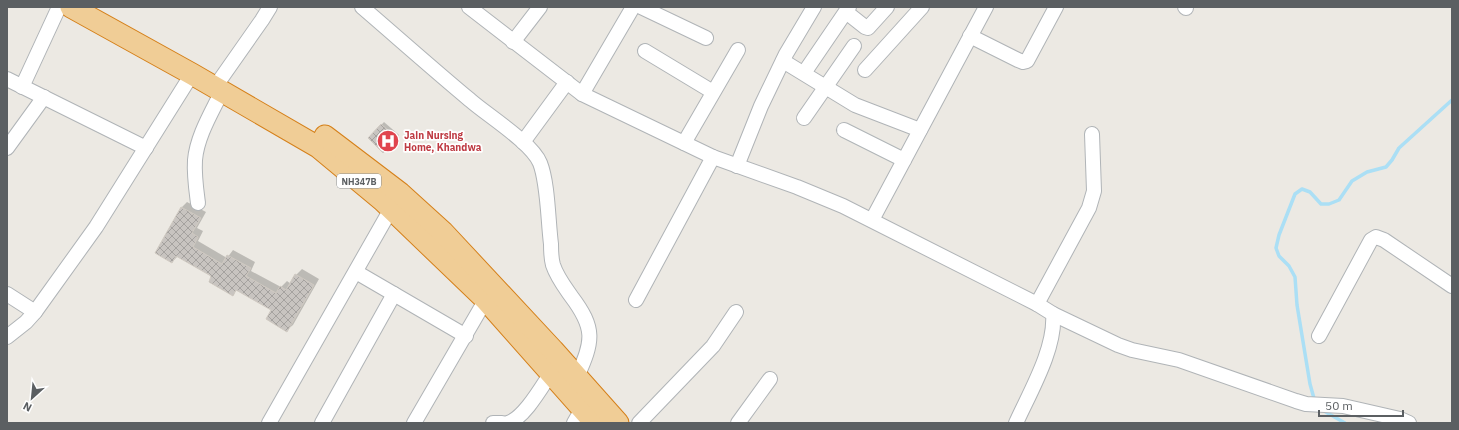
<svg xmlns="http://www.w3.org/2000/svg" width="1459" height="430" viewBox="0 0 1459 430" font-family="'IBM Plex Sans',sans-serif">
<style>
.shadow{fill:#0003}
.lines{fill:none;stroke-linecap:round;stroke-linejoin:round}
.stream{stroke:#abdff5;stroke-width:3.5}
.building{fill:url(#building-cross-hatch);stroke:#d0cac2}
.minor-casing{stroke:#b0b4b7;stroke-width:16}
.highway-casing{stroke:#d5801a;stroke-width:23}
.minor{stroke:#fff;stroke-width:14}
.highway{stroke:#f0cd96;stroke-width:21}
.labels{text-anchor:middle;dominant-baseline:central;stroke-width:3.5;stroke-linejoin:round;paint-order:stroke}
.shield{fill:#fff;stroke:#8c8f91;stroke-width:1}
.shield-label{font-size:9px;font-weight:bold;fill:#5b5f62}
.health-label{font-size:10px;font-weight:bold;fill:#be3a42;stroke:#fff;text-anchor:start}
</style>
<defs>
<pattern id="building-cross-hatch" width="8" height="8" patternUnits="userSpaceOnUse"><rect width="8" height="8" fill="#c8c4c0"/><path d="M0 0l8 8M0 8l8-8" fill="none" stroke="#a5a29f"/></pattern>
</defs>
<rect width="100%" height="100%" fill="#ece9e3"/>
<!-- shadow -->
<g class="shadow">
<polygon points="384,122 399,135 383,151 369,138"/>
<polygon points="187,202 206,212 197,228 203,231 198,241 227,258 233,250 255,262 251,271 281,287 287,281 291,284 296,275 302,269 319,279 293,325 287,330 273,310 237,290 233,294 213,276 178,256 172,262 156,253 182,207"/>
</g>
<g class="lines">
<!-- stream -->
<g class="stream">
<polyline points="1315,402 1310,384 1297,305 1295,277 1289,266 1279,256 1276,248 1279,235 1295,194 1302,189 1310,192 1321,204 1329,204 1339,200 1352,181 1367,172 1386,167 1392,160 1399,148 1452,100"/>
<polyline points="1324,411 1345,423"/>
</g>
</g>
<!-- building -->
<g class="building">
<polygon points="381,124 397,138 383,153 368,138"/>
<polygon points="181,207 201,218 192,233 198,237 193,247 222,264 227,255 251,268 246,276 276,293 280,286 286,290 295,274 314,285 287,332 266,319 271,310 236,290 233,296 209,282 211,276 176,256 172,263 155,253"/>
</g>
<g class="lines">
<!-- minor casing -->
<g class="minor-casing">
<g id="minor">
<path d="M 362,7 C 398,38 434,70 470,100 C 487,115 532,143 540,163 C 548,183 548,221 551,244 C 551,250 551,258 553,265 C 557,277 564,286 571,296 C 596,329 593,341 577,377"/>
<path d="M 469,7 L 582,94 L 713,157 L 797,187 L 843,206 L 1037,304 L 1053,314 C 1056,348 1030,392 1016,423"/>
<polyline points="641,7 706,38"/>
<polyline points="1185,7 1186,8"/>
<polyline points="846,12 865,27 868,28 887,7"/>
<polyline points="970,36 1018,60 1023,62 1027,61 1056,7"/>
<polyline points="513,42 540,7"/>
<polyline points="645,51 713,92"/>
<polyline points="783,61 855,105 920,130"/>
<polyline points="865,70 922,7"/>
<polyline points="804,73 849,7"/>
<polyline points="7,79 146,148"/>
<polyline points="22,87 59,7"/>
<polyline points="215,87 262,20 270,7"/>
<polyline points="582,94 633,7"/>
<polyline points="804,118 854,46"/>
<polyline points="844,130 904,160"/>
<polyline points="523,142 567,82"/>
<polyline points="684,143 738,50"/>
<polyline points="7,148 44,97"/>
<polyline points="737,166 761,106 786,54 814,7"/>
<path d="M 198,203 C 196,188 194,175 195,160 C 197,136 212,112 222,91"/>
<polyline points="872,220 986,7"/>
<polyline points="356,272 466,336"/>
<polyline points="7,294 35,312"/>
<polyline points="636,300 713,157"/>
<polyline points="1037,304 1089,208 1094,191 1092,134"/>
<polyline points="1053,314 1118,345 1132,350 1179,360 1296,401 1306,404 1343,406 1400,419 1409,423"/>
<polyline points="1319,336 1371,240 1376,237 1384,240 1452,286"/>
<polyline points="7,337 26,322 35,312 96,227 192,74"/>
<polyline points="269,423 395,202"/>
<polyline points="322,423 394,294"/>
<polyline points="414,423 489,294"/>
<polyline points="493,423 502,423"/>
<path d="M 508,423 C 524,418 541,388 551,373"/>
<polyline points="574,423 586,402"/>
<polyline points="639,423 713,346 736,312"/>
<polyline points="738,423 770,379"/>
</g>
</g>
<!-- highway casing -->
<g class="highway-casing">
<g id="highway">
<polyline points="71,7 192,74 318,147 383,201 486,300 595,423"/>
<polyline points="325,136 400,193 443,232 553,350 618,423"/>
</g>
</g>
<!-- minor -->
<use href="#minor" class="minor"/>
<!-- highway -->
<use href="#highway" class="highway"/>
</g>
<!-- icons -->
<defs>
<g id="hospital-disc" transform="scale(1.15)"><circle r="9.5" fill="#e0444e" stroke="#fff"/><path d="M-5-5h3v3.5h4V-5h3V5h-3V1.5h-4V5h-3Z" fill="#fff"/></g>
</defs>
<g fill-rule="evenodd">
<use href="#hospital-disc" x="388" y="141"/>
</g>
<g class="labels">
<!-- shield labels -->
<rect class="shield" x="337" y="174" width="44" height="14" rx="3"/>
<g class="shield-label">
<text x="359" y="181">NH347B</text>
</g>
<!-- health labels -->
<g class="health-label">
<text x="404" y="135">Jain Nursing<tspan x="404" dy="12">Home, Khandwa</tspan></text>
</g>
</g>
<!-- border -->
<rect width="1459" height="430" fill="none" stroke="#5b5f62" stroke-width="16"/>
<!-- north arrow -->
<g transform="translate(32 398) rotate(207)" stroke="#ffffff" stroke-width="3" paint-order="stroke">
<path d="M0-3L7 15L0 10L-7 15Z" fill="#5b5f62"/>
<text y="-6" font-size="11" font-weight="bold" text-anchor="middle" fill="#5b5f62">N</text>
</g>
<!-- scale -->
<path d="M1319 410v6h84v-6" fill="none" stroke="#5b5f62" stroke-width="2"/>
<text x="1325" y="410" font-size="12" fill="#5b5f62" stroke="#ffffff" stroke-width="3" paint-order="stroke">50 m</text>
</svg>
